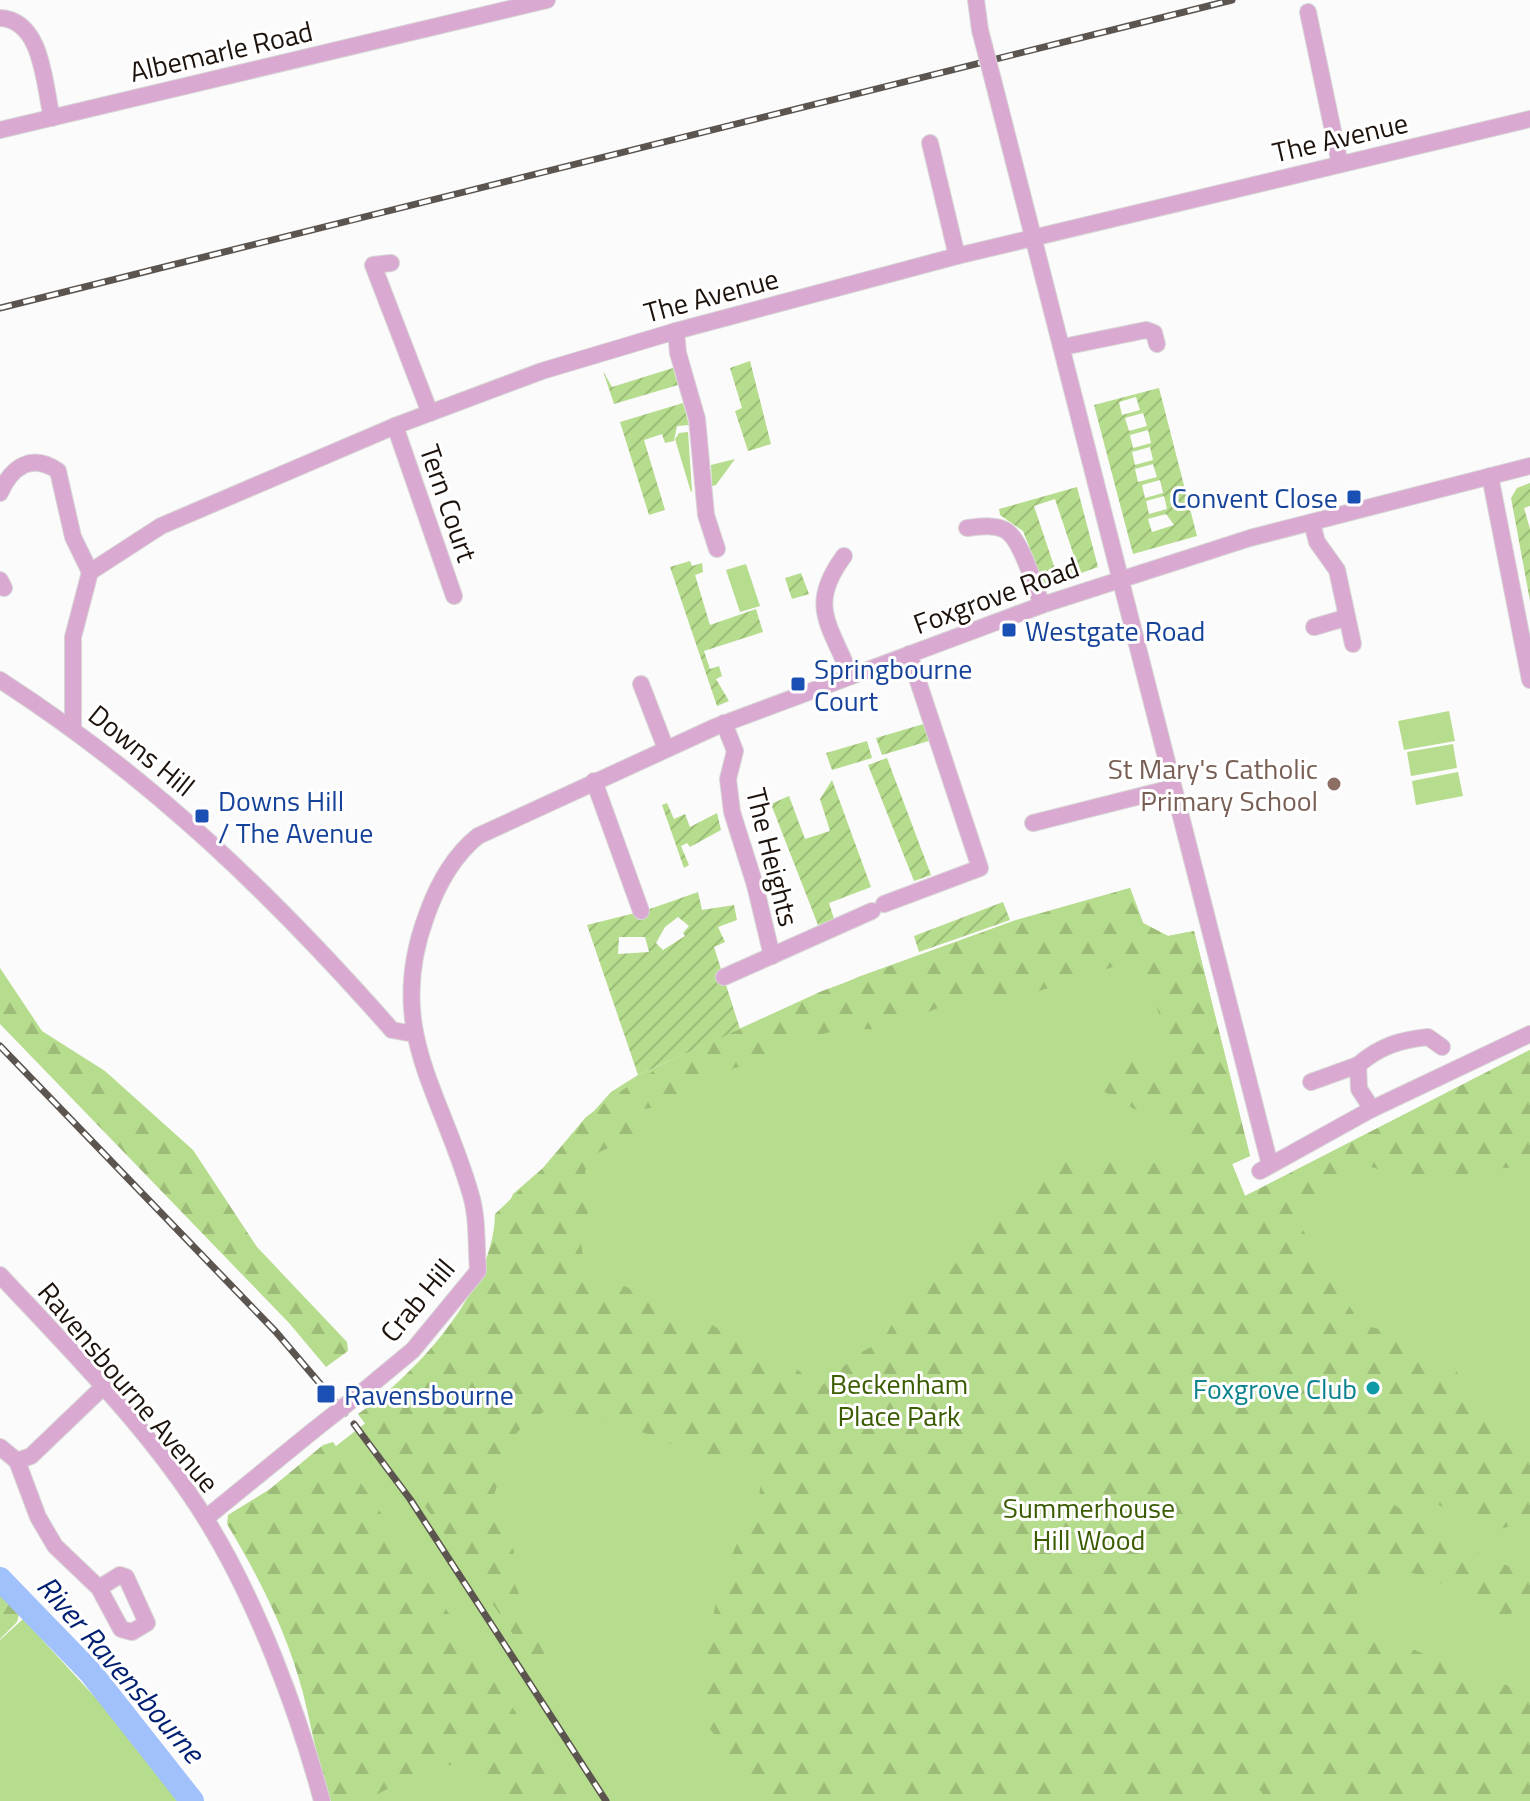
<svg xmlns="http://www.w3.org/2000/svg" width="1530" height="1801" viewBox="0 0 1530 1801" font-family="'Titillium Web',sans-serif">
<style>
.green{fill:#b6dc8d}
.forest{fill:url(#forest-firs)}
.garden{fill:url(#garden-furrows);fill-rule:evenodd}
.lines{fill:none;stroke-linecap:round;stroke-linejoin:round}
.river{stroke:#a1c1fc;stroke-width:24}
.minor-casing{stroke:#d7d6d5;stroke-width:18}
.minor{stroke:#daa9d2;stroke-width:16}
.rail-casing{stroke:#5b544f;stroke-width:7}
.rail{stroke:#fff;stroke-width:4;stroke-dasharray:12;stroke-linecap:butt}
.minor-bridge-casing{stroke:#d7d6d5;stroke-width:18;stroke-linecap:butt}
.minor-bridge{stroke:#daa9d2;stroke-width:16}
.transit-dot{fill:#1a4fb4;stroke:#fff;stroke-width:3}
.education-dot{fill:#8d6e63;stroke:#fff;stroke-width:3}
.culture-dot{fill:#0f9aa8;stroke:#fff;stroke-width:3}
.labels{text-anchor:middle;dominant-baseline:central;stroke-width:6;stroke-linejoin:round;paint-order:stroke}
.street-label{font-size:28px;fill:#1d130c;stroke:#fff}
.transit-label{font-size:28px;fill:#164399;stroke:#fff;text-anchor:start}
.education-label{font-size:28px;fill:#785e54;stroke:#fff;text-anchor:end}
.park-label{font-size:28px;fill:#3a5b00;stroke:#fff}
.culture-label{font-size:28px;fill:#0d838f;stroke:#fff;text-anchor:end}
.water-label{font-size:30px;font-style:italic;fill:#001f71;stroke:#fff}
</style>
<defs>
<pattern id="forest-firs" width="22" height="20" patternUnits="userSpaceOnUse" patternTransform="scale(2)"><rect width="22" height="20" fill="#b6dc8d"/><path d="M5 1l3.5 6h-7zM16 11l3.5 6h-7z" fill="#9cbc78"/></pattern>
<pattern id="garden-furrows" width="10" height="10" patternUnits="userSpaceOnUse" patternTransform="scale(2)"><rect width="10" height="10" fill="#b6dc8d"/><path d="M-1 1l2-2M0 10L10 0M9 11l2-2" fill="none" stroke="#9cbc78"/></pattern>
</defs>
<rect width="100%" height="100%" fill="#fbfbfb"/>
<!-- green -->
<g class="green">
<polygon points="688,432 692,491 691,492 675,439 679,433"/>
<polygon points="735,459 716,485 712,486 711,465"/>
<polygon points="746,564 760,606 740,612 726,570"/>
<polygon points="1449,711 1455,741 1404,750 1398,721"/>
<polygon points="1453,744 1457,768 1411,776 1407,752"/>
<polygon points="1458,772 1463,796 1416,805 1412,781"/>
<polygon points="1130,888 1143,923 1168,936 1194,931 1250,1156 1232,1164 1245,1196 1530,1050 1530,1801 338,1801 331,1450 404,1393 455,1343 513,1194 543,1168 611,1092 638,1075 858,977 1016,920"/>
<polygon points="23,1619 116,1720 165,1766 160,1770 200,1801 0,1801 0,1640"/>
</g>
<!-- forest -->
<g class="forest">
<path d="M 1130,888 L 1143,923 L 1168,936 L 1194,931 L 1250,1156 L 1232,1164 L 1245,1196 L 1530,1050 L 1530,1172 C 1520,1165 1505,1168 1493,1170 C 1436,1178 1425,1183 1368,1166 L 1313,1196 L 1295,1198 L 1273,1188 L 1289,1201 L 1309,1242 L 1357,1318 L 1371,1327 L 1403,1335 L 1452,1365 L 1480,1407 L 1530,1452 L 1530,1519 L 1495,1531 L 1421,1497 L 1395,1496 L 1393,1504 L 1458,1545 L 1522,1572 L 1530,1579 L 1530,1594 L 1504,1621 L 1491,1624 L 1470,1599 L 1424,1575 L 1390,1570 L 1362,1580 C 1358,1589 1353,1600 1357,1610 C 1370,1644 1495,1677 1530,1695 L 1530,1801 L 1266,1801 L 1261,1791 L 1248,1787 L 1237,1791 L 1230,1801 L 764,1801 L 707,1725 L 702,1686 L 719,1583 L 759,1496 L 761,1483 L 740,1456 L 722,1466 L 648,1434 L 549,1409 C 518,1425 507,1442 492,1474 L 497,1486 L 490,1507 L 514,1551 L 511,1575 L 546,1658 L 556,1686 L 554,1695 L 457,1551 L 358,1414 C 417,1374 494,1288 495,1214 L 543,1168 L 586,1117 L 627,1087 L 640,1114 L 637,1136 L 599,1152 L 585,1171 L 588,1218 L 580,1237 L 586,1275 L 627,1287 L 662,1313 L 709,1323 L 771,1362 L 792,1365 L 819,1388 L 859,1353 L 882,1342 L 899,1312 L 906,1285 C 928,1277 951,1272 966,1254 C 996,1221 997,1189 1041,1167 C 1072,1151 1129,1165 1164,1163 C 1171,1162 1179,1157 1186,1154 L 1178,1117 L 1143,1114 L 1103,1091 L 1124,1055 L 1174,1061 L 1144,967 L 1134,960 L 1021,997 L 956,1001 L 882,1030 L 846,1028 L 785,1044 L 775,1061 L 734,1068 L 718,1078 L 684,1079 L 675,1105 L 642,1109 L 632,1085 L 669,1061 L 822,991 L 1011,922 Z"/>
<polygon points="0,968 42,1031 105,1071 193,1150 257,1247 347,1342 348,1351 326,1367 289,1323 0,1024"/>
<path d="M 333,1442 L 525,1726 L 571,1801 L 504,1801 L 467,1759 L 401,1782 L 364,1801 L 330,1801 C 318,1765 312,1729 303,1693 C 287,1632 259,1577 227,1524 L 228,1515 L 270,1489 L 323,1445 Z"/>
<polygon points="0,1586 21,1607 17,1622 0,1639"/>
</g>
<!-- garden -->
<g class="garden">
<polygon points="750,361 771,444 748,451 735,411 742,408 730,368"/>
<polygon points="673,368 678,385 614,404 603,371 612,387"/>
<path d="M 1159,388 L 1197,536 L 1133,554 L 1094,405 ZM 1136,397 L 1140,410 L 1122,415 L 1119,402 ZM 1143,413 L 1147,426 L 1129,431 L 1125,418 ZM 1148,430 L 1151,443 L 1133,448 L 1130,435 ZM 1150,447 L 1153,460 L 1135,465 L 1132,452 ZM 1153,464 L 1157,477 L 1138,482 L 1135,469 ZM 1160,480 L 1163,493 L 1145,498 L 1142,485 ZM 1164,496 L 1167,509 L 1149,514 L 1146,501 ZM 1166,514 L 1174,525 L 1152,532 L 1148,519 Z"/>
<polygon points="683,403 689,425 677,426 674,441 665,443 662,434 644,440 665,510 649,515 620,422"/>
<polygon points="1530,483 1530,506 1524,508 1530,529 1530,601 1511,498 1517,488"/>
<path d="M 1077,487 L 1098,567 L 1045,586 L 1023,531 L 1000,515 L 999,509 ZM 1055,499 L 1076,562 L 1055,569 L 1034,506 Z"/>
<polygon points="690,561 692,566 702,563 703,572 695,575 710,625 756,609 763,632 704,651 710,669 719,666 722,676 716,679 729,701 717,706 670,567"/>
<polygon points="801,573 809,594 792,599 785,578"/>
<polygon points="927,723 932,740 882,755 876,738"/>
<polygon points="867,741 872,758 832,770 826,753"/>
<polygon points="887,758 931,875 914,881 868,765"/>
<polygon points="832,780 871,887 829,903 834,919 818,925 771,804 789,796 805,839 830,831 820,799"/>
<polygon points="667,803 674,819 685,814 690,827 717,813 721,830 690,847 687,843 681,846 689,865 684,868 662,805"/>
<path d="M 698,892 L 702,910 L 734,905 L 737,920 L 718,927 L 725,942 L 714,947 L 740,1029 L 638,1075 L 587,925 L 647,910 ZM 678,917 L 689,926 L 683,933 L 685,936 L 663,950 L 656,943 L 665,927 ZM 619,937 L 645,937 L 649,952 L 618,954 Z"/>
<polygon points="1003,902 1010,920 919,952 914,936"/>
</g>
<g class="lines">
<!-- river -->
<polyline class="river" points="0,1579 91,1673 192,1801"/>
<!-- minor casing -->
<g class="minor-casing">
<g id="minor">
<polyline points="976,0 980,30"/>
<polyline points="1308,12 1340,164"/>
<path d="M 0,18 C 43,20 44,85 52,118"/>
<polyline points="993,80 1270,1165"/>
<polyline points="0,130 547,0"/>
<polyline points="930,143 957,256"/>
<polyline points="391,263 373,265 430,413"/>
<polyline points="676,331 678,353 697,419 706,515 717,549"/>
<polyline points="1063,347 1146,330 1154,333 1157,344"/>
<polyline points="395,426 454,596"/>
<polyline points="1490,476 1530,680"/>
<path d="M 0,493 C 12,466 32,453 58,471 L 73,537 L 90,572"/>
<polyline points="1312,523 1317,542 1337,570 1353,644"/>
<path d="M 967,528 C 979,527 994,524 1005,530 C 1021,538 1035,587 1042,605"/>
<path d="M 844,556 C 807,606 830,624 850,675"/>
<polyline points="0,580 4,588"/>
<polyline points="1314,627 1345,618"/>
<path d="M 0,680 C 152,778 273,895 392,1030 L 414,1034"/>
<polyline points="641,684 666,749"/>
<polyline points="724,723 735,751 728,779 732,812 755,885 772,956"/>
<polyline points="73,727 73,637 90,572 161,526 395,426 542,371 676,331 957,256 1530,119"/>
<polyline points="594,781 641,911"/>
<polyline points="1033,823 1172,788"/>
<polyline points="884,904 980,868 909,654"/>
<polyline points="724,977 872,911"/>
<path d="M 1358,1065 C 1380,1046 1400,1040 1428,1037 L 1442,1047"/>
<polyline points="1311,1082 1358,1065 1359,1089 1372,1109"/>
<polyline points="1260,1171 1372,1109 1530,1034"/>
<path d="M 0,1275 C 71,1351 153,1433 207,1521 C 256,1600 298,1711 322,1801"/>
<path d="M 366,1389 L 413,1350 L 478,1271 C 476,1245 478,1216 470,1192 C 440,1089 385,1029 426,917 C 437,885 452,857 478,836 L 715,727 L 1042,605 L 1250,538 L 1530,466"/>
<polyline points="0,1447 17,1461 31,1456 102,1388"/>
<polyline points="17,1461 38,1517 55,1546 99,1588 121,1629 132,1632 147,1623 126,1577 120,1575 99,1588"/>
<polyline points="206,1518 314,1430"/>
</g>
</g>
<!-- minor -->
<use href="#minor" class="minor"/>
<!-- rail casing -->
<g class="rail-casing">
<g id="rail">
<polyline points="0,308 1232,0"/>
<polyline points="0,1046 276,1332 345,1413"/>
<polyline points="354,1424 410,1499 606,1801"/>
</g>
</g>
<!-- rail -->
<use href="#rail" class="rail"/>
<!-- minor-bridge casing -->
<g class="minor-bridge-casing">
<g id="minor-bridge">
<polyline points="980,30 993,80"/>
<polyline points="314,1430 366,1389"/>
</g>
</g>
<!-- minor-bridge -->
<use href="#minor-bridge" class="minor-bridge"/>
</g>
<!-- markers -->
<g class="transit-dot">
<rect x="1346" y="489" width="16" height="16" rx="4"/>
<rect x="1001" y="622" width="16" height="16" rx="4"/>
<rect x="790" y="676" width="16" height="16" rx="4"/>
<rect x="194" y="808" width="16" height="16" rx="4"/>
<rect x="316" y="1384" width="20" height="20" rx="4"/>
</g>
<circle class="education-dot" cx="1334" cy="784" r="8"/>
<circle class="culture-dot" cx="1373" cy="1388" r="8"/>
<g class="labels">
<!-- street labels -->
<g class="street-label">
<text transform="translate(221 51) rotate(-13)">Albemarle Road</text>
<text transform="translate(1340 137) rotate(-13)">The Avenue</text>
<text transform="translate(711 295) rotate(-15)">The Avenue</text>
<text transform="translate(449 503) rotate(71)">Tern Court</text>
<text transform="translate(996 595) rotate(-20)">Foxgrove Road</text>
<text transform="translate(142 750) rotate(39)">Downs Hill</text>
<text transform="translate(773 857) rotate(76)">The Heights</text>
<text transform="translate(417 1300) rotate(-50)">Crab Hill</text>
<text transform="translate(129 1387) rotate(50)">Ravensbourne Avenue</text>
</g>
<!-- transit labels -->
<g class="transit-label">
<text x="1338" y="497" text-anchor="end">Convent Close</text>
<text x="1025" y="630">Westgate Road</text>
<text x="814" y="668">Springbourne<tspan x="814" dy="32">Court</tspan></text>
<text x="218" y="800">Downs Hill<tspan x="218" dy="32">/ The Avenue</tspan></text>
<text x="344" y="1394">Ravensbourne</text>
</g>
<!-- education labels -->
<g class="education-label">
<text x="1318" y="768">St Mary's Catholic<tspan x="1318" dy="32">Primary School</tspan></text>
</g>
<!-- park labels -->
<g class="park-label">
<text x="899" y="1383">Beckenham<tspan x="899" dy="32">Place Park</tspan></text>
<text x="1089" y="1507">Summerhouse<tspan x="1089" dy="32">Hill Wood</tspan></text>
</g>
<!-- culture labels -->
<g class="culture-label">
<text x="1357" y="1388">Foxgrove Club</text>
</g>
<!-- water labels -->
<g class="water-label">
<text transform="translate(121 1669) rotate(49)">River Ravensbourne</text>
</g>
</g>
</svg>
